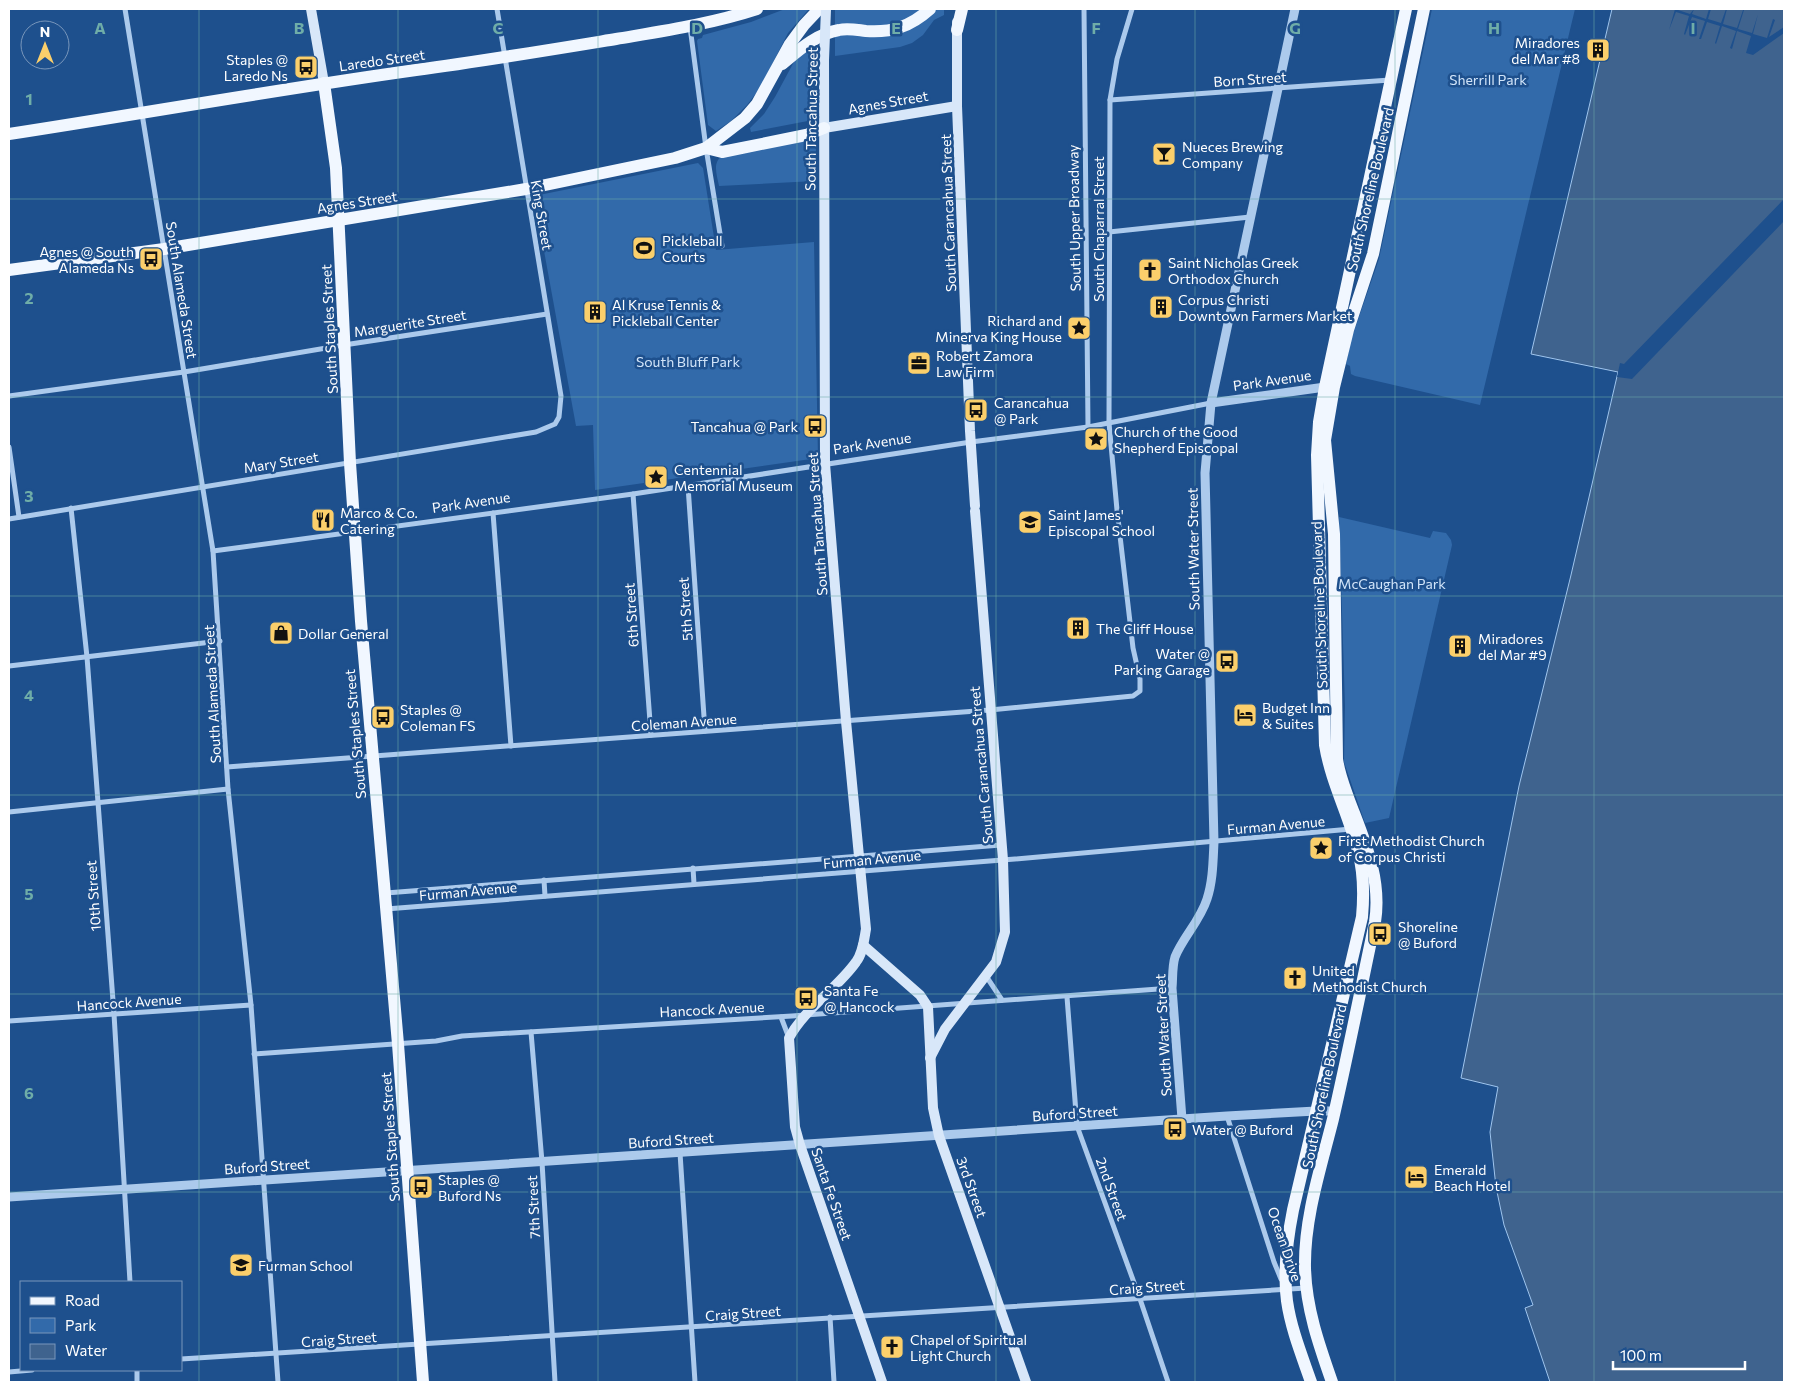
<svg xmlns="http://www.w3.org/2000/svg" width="1793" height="1391" viewBox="0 0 1793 1391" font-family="Commissioner,sans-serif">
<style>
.green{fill:#326aaa}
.water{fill:#3f638e;stroke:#9fc5ee}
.pier{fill:#1e508d}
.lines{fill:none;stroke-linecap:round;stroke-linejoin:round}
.minor{stroke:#accaec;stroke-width:5}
.tertiary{stroke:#accaec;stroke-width:9}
.secondary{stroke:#d8e7f9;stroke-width:10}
.primary{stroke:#f1f7ff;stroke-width:12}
.secondary-bridge{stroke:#d8e7f9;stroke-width:10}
.grid{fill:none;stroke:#6fada8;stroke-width:1;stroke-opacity:0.55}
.labels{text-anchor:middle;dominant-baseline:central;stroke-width:5;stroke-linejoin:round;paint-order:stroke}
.poi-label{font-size:14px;fill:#fff;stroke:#1e508d;text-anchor:start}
.street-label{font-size:14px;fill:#fff;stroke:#1e508d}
.park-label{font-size:14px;fill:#d1e4f9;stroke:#1e508d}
.grid-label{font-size:16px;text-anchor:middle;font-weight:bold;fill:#6fada8;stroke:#1e508d;stroke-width:5;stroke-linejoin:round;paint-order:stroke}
</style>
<rect width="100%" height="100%" fill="#1e508d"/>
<!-- green -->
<g class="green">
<polygon points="785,9 809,9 788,33 760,88 747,105 731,121 716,131 708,125 697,41 698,39 702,38 703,35 751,22"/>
<polygon points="835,9 924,9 894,26 835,26"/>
<polygon points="934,9 944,9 944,15 934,20 923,35 912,43 900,47 835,56 835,33 873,35"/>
<polygon points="1432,9 1575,9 1480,405 1355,376 1351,374 1350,366 1346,364 1351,340 1379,259"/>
<polygon points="814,43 813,120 751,132 750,128 764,114 775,97 795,60"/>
<path d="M 806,139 L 811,141 L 816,147 L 815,181 L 719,186 C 717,175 712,163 722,156 Z"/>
<polygon points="698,163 703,168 716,250 814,242 818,458 595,490 593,425 576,426 534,196"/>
<polygon points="1339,517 1430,538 1433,531 1446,533 1451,540 1452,545 1389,818 1365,823 1344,762 1345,706"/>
</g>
<!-- water -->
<polygon class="water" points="1612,9 1784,9 1784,1382 1550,1382 1525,1308 1533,1305 1504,1225 1496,1187 1490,1132 1498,1087 1461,1078 1519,786 1571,575 1618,372 1531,354"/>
<!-- pier -->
<g class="pier">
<polygon points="1675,9 1690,14 1694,9 1692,14 1706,19 1709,9 1711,9 1708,19 1721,23 1726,9 1727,9 1723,24 1737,28 1743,10 1744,10 1738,29 1752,33 1758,14 1753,34 1767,38 1773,19 1775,20 1769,37 1784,27 1784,33 1753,55 1746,53 1751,36 1737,31 1732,49 1730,48 1736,31 1722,26 1716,44 1715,43 1720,26 1707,22 1701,39 1699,39 1705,21 1692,17 1685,35 1684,34 1689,16 1676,12 1669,30"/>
<polygon points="1784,199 1784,221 1632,379 1617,377 1620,363 1624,364"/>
</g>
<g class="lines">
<!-- minor -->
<g class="minor">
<polyline points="125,9 213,551 228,789 251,1005 278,1382"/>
<polyline points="1084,9 1088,427"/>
<polyline points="690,27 706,148 722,246"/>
<polyline points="1110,100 1390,80"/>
<polyline points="1109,232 1250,217"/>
<polyline points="9,396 184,372 344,345 547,314"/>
<polyline points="9,447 19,517"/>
<polyline points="688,486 705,731"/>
<polyline points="633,494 651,735"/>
<polyline points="71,508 87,657 114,1014 130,1282"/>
<polyline points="493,513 511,746"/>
<polyline points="9,519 536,432 555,424 559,417 561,396 497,9"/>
<polyline points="213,551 633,494 971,442 1088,427 1211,403"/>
<polyline points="9,666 220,641"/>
<polyline points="227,767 990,710 1133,696 1140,691 1140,679 1133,648 1117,510 1109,423 1110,100 1117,59 1132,9"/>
<polyline points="9,812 228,789"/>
<polyline points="693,868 694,884"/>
<polyline points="544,880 545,896"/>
<polyline points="386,893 1001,845"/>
<polyline points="386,909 1015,859 1351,829"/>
<polyline points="986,976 1002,1000"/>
<polyline points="1067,997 1077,1126 1140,1299 1168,1382"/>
<polyline points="781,1017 789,1038"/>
<polyline points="9,1021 251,1005"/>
<polyline points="531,1032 542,1162 555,1382"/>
<polyline points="254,1054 436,1041 462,1036 792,1016 1172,988"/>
<polyline points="1227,1116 1274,1262 1281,1279"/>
<polyline points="680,1153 695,1382"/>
<polyline points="830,1317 834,1382"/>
<polyline points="181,1359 1306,1288"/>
<polyline points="137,1370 137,1382"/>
<polyline points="9,1372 32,1370"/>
</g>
<!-- tertiary -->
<g class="tertiary">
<polyline points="1211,403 1325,387"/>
<path d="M 1182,1119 L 1172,988 C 1173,978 1172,967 1175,957 C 1183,937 1200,921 1207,899 C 1213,881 1213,861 1214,842 L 1205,473 L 1211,403 L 1295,9"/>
<polyline points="9,1197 1227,1116 1316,1111 1335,1111"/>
</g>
<!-- secondary -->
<g class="secondary">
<polyline points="311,9 324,83"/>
<polyline points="957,22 957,106 970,431 975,506"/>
<path d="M 824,60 L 825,464 L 846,721 L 866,929 C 864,940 863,953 856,962 C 837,989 805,1008 789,1038 L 795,1127 L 800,1145 L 882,1382"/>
<polyline points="824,128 957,106"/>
<polyline points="863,945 920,995 928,1007 933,1108 939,1136 1026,1382"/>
<polyline points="930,1058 945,1029 996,962 1005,932 1003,860 975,511"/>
</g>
<!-- primary -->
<g class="primary">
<polyline points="957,30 962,9"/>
<path d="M 782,64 C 799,50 816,34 839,30 C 848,28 857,30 866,31 C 892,33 911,26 930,9"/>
<polyline points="324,83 336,168 350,463 361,621 398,1044 423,1382"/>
<path d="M 9,134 C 145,113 280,89 416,70 C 483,61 549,50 616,39 C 663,31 711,24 757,9"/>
<polyline points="706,148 722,152 806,135 824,128"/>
<polyline points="9,270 164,249 526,189 675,158 706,148 745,118 757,104 790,44 804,25 819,9"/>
<path d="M 1311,1382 C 1302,1356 1291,1329 1287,1301 C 1283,1271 1287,1240 1293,1210 L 1362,917 C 1364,895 1364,873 1358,851 C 1349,815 1331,782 1325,745 L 1317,455 L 1319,422 L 1325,387 L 1406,9"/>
<path d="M 1332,1382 C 1319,1345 1306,1308 1305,1268 C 1304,1218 1321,1167 1333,1119 C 1348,1054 1361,988 1375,922 C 1382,878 1364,840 1349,800 C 1344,786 1339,774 1337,759 L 1334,534 L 1325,440 L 1334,387 L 1348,330 L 1373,254 L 1424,9"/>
</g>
<!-- secondary-bridge -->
<polyline class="secondary-bridge" points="824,60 826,9"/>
</g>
<!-- grid -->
<path class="grid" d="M 199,9 L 199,1382M 398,9 L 398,1382M 598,9 L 598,1382M 797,9 L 797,1382M 996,9 L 996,1382M 1195,9 L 1195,1382M 1395,9 L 1395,1382M 1594,9 L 1594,1382M 9,199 L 1784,199M 9,397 L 1784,397M 9,596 L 1784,596M 9,795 L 1784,795M 9,994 L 1784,994M 9,1192 L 1784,1192"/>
<!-- icons -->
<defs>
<g id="building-square" transform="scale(1.25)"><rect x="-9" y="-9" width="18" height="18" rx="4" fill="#fbcf6b" stroke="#1e508d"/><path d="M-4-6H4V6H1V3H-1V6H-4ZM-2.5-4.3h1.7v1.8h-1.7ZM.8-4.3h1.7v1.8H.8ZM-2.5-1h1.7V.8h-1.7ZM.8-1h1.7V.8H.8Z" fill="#111"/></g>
<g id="bus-square" transform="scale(1.25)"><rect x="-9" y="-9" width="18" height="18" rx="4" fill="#fbcf6b" stroke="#1e508d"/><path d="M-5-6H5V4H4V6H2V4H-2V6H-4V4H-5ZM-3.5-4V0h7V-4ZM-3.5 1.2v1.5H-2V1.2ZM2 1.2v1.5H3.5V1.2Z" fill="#111"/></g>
<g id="bar-square" transform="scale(1.25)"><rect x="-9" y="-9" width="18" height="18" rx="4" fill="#fbcf6b" stroke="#1e508d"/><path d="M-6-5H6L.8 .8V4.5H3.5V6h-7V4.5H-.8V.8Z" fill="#111"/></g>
<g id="stadium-square" transform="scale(1.25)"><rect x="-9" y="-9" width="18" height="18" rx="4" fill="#fbcf6b" stroke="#1e508d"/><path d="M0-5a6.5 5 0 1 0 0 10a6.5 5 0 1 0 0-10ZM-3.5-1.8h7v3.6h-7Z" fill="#111"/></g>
<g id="church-square" transform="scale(1.25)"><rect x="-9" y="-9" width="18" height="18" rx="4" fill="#fbcf6b" stroke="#1e508d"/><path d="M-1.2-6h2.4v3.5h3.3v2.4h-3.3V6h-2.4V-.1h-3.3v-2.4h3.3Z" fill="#111"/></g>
<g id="sight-square" transform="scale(1.25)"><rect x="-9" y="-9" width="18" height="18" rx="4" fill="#fbcf6b" stroke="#1e508d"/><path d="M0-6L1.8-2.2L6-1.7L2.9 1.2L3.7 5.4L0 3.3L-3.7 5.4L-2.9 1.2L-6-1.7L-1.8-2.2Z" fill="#111"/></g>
<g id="office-square" transform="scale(1.25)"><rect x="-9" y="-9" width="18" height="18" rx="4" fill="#fbcf6b" stroke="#1e508d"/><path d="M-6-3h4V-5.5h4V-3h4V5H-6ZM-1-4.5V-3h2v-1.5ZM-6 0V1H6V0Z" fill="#111"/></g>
<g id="restaurant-square" transform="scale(1.25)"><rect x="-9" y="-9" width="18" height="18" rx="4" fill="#fbcf6b" stroke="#1e508d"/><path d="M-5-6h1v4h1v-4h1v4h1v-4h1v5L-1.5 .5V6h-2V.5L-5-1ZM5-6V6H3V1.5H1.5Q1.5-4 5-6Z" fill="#111"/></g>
<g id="school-square" transform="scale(1.25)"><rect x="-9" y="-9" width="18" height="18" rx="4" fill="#fbcf6b" stroke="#1e508d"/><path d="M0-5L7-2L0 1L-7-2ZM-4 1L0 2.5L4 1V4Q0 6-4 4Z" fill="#111"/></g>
<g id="shop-square" transform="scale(1.25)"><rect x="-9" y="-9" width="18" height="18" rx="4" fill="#fbcf6b" stroke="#1e508d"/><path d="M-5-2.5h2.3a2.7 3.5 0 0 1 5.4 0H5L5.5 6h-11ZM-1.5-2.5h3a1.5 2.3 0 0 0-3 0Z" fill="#111"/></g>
<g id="hotel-square" transform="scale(1.25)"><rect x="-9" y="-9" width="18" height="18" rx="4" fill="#fbcf6b" stroke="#1e508d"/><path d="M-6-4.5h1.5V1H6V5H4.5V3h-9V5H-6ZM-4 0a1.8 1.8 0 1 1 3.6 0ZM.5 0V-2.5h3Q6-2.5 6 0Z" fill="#111"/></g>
</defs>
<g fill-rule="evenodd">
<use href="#building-square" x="1598" y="50"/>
<use href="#bus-square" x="306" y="67"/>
<use href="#bar-square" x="1164" y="154"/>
<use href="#stadium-square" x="644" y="248"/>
<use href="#bus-square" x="151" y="259"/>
<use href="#church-square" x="1150" y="270"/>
<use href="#building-square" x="1161" y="307"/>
<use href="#building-square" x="595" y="312"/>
<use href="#sight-square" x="1079" y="328"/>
<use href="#office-square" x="919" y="363"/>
<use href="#bus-square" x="976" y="410"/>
<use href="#bus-square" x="815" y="426"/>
<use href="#sight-square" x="1096" y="439"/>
<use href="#sight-square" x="656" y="477"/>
<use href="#restaurant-square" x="323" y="520"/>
<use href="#school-square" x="1030" y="522"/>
<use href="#building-square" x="1078" y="628"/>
<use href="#shop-square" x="281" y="633"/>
<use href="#building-square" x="1460" y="646"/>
<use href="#bus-square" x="1227" y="661"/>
<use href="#hotel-square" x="1245" y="715"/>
<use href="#bus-square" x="383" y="717"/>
<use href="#sight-square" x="1321" y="848"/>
<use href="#bus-square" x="1380" y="934"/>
<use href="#church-square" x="1295" y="978"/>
<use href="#bus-square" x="806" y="998"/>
<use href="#bus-square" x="1175" y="1129"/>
<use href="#hotel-square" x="1416" y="1177"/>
<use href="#bus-square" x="421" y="1187"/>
<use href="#school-square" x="241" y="1265"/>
<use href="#church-square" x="892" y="1347"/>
</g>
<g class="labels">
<!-- poi labels -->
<g class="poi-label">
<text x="1580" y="42" text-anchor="end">Miradores<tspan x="1580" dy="16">del Mar #8</tspan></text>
<text x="288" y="59" text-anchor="end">Staples @<tspan x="288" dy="16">Laredo Ns</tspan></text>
<text x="1182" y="146">Nueces Brewing<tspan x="1182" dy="16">Company</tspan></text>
<text x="662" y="240">Pickleball<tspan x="662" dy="16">Courts</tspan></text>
<text x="134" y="251" text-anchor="end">Agnes @ South<tspan x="134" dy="16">Alameda Ns</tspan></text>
<text x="1168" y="262">Saint Nicholas Greek<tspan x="1168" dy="16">Orthodox Church</tspan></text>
<text x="1178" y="299">Corpus Christi<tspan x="1178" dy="16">Downtown Farmers Market</tspan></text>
<text x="612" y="304">Al Kruse Tennis &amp;<tspan x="612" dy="16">Pickleball Center</tspan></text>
<text x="1062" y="320" text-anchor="end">Richard and<tspan x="1062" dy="16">Minerva King House</tspan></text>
<text x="936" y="355">Robert Zamora<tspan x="936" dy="16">Law Firm</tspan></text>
<text x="994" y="402">Carancahua<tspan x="994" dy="16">@ Park</tspan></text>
<text x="798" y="426" text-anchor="end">Tancahua @ Park</text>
<text x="1114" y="431">Church of the Good<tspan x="1114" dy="16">Shepherd Episcopal</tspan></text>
<text x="674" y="469">Centennial<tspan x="674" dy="16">Memorial Museum</tspan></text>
<text x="340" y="512">Marco &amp; Co.<tspan x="340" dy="16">Catering</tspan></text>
<text x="1048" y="514">Saint James'<tspan x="1048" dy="16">Episcopal School</tspan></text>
<text x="1096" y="628">The Cliff House</text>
<text x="298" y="633">Dollar General</text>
<text x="1478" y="638">Miradores<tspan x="1478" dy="16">del Mar #9</tspan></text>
<text x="1210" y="653" text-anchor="end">Water @<tspan x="1210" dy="16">Parking Garage</tspan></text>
<text x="1262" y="707">Budget Inn<tspan x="1262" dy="16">&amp; Suites</tspan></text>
<text x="400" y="709">Staples @<tspan x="400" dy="16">Coleman FS</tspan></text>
<text x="1338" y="840">First Methodist Church<tspan x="1338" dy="16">of Corpus Christi</tspan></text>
<text x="1398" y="926">Shoreline<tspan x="1398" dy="16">@ Buford</tspan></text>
<text x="1312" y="970">United<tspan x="1312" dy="16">Methodist Church</tspan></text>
<text x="824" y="990">Santa Fe<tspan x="824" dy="16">@ Hancock</tspan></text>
<text x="1192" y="1129">Water @ Buford</text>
<text x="1434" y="1169">Emerald<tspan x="1434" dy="16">Beach Hotel</tspan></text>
<text x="438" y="1179">Staples @<tspan x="438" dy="16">Buford Ns</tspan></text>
<text x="258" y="1265">Furman School</text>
<text x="910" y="1339">Chapel of Spiritual<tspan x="910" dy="16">Light Church</tspan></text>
</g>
<!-- street labels -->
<g class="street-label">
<text transform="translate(382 60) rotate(-8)">Laredo Street</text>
<text transform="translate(1250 79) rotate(-4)">Born Street</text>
<text transform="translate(888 102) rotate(-10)">Agnes Street</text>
<text transform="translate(811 119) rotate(-89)">South Tancahua Street</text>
<text transform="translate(1370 189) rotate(-77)">South Shoreline Boulevard</text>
<text transform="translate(357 202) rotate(-9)">Agnes Street</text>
<text transform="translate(948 213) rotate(-92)">South Carancahua Street</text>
<text transform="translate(542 215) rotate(80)">King Street</text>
<text transform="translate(1074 218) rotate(-91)">South Upper Broadway</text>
<text transform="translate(1098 229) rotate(-90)">South Chaparral Street</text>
<text transform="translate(182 290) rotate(81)">South Alameda Street</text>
<text transform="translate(410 323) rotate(-9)">Marguerite Street</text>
<text transform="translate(329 329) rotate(-93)">South Staples Street</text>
<text transform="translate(1272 380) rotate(-8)">Park Avenue</text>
<text transform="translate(872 443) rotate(-9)">Park Avenue</text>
<text transform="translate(281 462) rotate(-9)">Mary Street</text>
<text transform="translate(471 502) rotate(-8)">Park Avenue</text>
<text transform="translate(817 524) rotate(-94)">South Tancahua Street</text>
<text transform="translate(1193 549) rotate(-91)">South Water Street</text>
<text transform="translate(1319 605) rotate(-92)">South Shoreline Boulevard</text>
<text transform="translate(685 609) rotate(-94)">5th Street</text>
<text transform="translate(631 615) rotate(-94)">6th Street</text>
<text transform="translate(212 694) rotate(-93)">South Alameda Street</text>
<text transform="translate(684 722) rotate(-4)">Coleman Avenue</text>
<text transform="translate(355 734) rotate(-95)">South Staples Street</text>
<text transform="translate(981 765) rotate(-95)">South Carancahua Street</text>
<text transform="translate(1276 825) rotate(-5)">Furman Avenue</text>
<text transform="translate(872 859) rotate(-5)">Furman Avenue</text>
<text transform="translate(468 891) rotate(-5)">Furman Avenue</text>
<text transform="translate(93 896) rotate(-94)">10th Street</text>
<text transform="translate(129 1002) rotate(-4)">Hancock Avenue</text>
<text transform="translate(712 1009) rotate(-3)">Hancock Avenue</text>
<text transform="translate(1163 1035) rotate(-93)">South Water Street</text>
<text transform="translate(1324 1086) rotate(-78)">South Shoreline Boulevard</text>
<text transform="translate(1075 1113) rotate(-4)">Buford Street</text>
<text transform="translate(390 1137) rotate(-94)">South Staples Street</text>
<text transform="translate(671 1140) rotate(-4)">Buford Street</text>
<text transform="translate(267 1166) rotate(-4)">Buford Street</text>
<text transform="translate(972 1187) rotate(70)">3rd Street</text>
<text transform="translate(1112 1189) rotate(70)">2nd Street</text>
<text transform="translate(832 1194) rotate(71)">Santa Fe Street</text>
<text transform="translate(533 1207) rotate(-93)">7th Street</text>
<text transform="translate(1285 1244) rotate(71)">Ocean Drive</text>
<text transform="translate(1147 1287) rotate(-4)">Craig Street</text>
<text transform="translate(743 1313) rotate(-4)">Craig Street</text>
<text transform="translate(339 1339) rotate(-4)">Craig Street</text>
</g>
<!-- park labels -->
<g class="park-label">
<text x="1488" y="79">Sherrill Park</text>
<text x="688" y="361">South Bluff Park</text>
<text x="1392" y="583">McCaughan Park</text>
</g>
</g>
<g class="grid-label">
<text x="100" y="34">A</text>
<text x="299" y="34">B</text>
<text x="498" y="34">C</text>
<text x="697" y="34">D</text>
<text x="896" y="34">E</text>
<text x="1096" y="34">F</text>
<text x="1295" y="34">G</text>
<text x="1494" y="34">H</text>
<text x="1693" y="34">I</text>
<text x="29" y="105">1</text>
<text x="29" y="304">2</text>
<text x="29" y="502">3</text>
<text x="29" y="701">4</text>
<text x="29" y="900">5</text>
<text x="29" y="1099">6</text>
</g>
<!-- border -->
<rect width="1793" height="1391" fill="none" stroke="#ffffff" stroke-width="20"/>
<!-- legend -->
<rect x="20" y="1281" width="162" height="90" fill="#1e508d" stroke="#7896bb"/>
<rect x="30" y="1297" width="25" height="8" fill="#f1f7ff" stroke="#7896bb"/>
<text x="65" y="1306" font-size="15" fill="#ffffff">Road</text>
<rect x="30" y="1318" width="25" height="15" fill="#326aaa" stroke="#7896bb"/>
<text x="65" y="1331" font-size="15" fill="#ffffff">Park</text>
<rect x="30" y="1344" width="25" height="15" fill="#3f638e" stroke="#7896bb"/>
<text x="65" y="1356" font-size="15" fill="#ffffff">Water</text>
<!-- north arrow -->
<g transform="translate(45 45)"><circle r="24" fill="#1e508d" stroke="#7896bb"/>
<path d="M0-4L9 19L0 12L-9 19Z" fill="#fbcf6b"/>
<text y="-8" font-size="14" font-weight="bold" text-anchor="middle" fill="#ffffff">N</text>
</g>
<!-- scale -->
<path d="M1613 1361v8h132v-8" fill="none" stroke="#ffffff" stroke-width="2.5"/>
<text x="1620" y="1361" font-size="15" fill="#ffffff" stroke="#1e508d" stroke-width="4" paint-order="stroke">100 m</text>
</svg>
